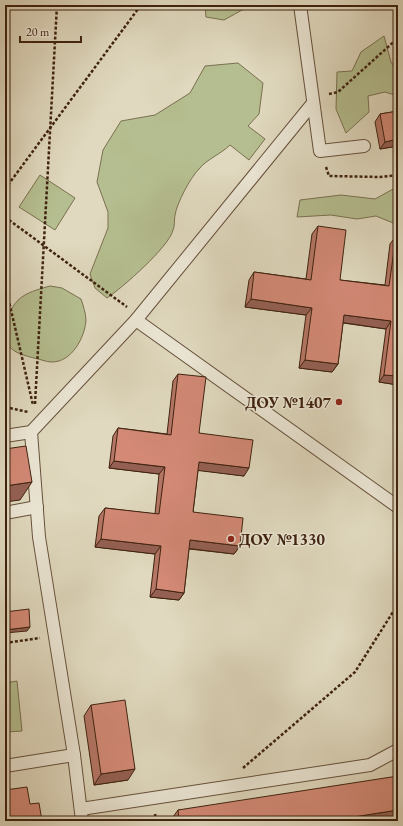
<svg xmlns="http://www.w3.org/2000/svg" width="403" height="826" viewBox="0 0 403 826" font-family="'EB Garamond',serif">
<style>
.green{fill:#b5be90;stroke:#7a7050}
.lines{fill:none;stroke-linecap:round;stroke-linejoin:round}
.lane-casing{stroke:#66503b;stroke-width:14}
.path{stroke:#3e220f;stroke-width:2.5;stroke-dasharray:3 2;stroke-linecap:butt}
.lane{stroke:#ebe6d5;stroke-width:12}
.wall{fill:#b57665;stroke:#3e220f}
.shaded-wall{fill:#946053;stroke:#3e220f}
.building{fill:#d38976;stroke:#3e220f}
.poi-dot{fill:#8f2418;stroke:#ebe6d5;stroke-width:1.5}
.labels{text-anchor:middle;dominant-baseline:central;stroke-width:3;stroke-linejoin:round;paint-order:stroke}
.poi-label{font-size:16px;font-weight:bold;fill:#3e220f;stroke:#ebe6d5;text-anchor:end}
</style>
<rect width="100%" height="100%" fill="#e0d9bf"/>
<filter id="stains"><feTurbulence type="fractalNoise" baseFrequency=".005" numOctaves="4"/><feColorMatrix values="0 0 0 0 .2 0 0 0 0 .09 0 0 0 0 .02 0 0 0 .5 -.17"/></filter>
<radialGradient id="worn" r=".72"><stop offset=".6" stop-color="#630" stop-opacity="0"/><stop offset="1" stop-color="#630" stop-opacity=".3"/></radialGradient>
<!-- green -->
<g class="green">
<polygon points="205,5 251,5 224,20 206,17"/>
<polygon points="384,36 391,62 398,72 398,96 385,92 368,96 369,112 346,133 336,109 337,72 352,71 361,52"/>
<path d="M 238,63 L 263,83 L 259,114 L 248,126 L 265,139 L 249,160 L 230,145 C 221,154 207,159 199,169 C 190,178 177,203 175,215 C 174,220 175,226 173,230 C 169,247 122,288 107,298 L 95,288 L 90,274 L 108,228 L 108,212 L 97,182 L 103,150 L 121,121 L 155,115 L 190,93 L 205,66 Z"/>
<polygon points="40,175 75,198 55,230 19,207"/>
<polygon points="395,188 398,189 398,225 376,216 357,219 331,215 297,217 300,200 341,195 375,199"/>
<path d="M 50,286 L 62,288 L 81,299 C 83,305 86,314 86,320 C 85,337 72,362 52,362 C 46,362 40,359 34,358 C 26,356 14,353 9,346 C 2,339 4,326 8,317 C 16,295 29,292 50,286 Z"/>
<polygon points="17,681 22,731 5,732 5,683"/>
</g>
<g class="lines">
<!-- lane casing -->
<g class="lane-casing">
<g id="lane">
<polyline points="300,5 320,151 364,146"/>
<polyline points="136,320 398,507"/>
<polyline points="31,432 39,537 74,755 82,821"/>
<polyline points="5,436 31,432 136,320 313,103"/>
<polyline points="5,513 37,507"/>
<polyline points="5,766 74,755"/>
<polyline points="81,809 370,765 398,750"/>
</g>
</g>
<!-- path -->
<g class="path">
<polyline points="329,94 338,92 398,38"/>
<polyline points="326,167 329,176 380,177 398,175"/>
<polyline points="5,189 141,5"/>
<polyline points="5,217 127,307"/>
<polyline points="5,284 33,405"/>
<polyline points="35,404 57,5"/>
<polyline points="5,407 28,412"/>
<polyline points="5,643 40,638"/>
<polyline points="243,768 355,672 398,604"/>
<polyline points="155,814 156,821"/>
</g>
<!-- lane -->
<use href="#lane" class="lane"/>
</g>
<!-- wall -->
<g class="wall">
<polygon points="398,111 398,146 380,149 375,122 380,114"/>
<polygon points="318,226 340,280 385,285 390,244 396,236 398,236 398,385 379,382 386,329 343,323 338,364 332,372 299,368 306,315 245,307 249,280 254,272 306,279 312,234"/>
<polygon points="178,374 199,433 244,476 198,470 193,512 240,546 234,554 189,549 184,593 179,600 150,597 155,554 95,547 99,516 105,508 155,514 159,474 109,468 113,436 118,428 167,434 173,381"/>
<polygon points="91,705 128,780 94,785 84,716"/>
<polygon points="178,810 398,821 170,821"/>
</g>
<!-- shaded-wall -->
<g class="shaded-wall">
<polygon points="398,139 398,146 380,149 385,142"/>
<polygon points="251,299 312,308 306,315 245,307"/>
<polygon points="344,315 391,321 386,329 339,322"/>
<polygon points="305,360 338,364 332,372 299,368"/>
<polygon points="384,375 398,376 398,385 379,382"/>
<polygon points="114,461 165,467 159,474 109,468"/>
<polygon points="199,462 249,468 244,476 194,470"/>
<polygon points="32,482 20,500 5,502 5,486"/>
<polygon points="101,539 161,546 155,554 95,547"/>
<polygon points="190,540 240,546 234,554 185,548"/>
<polygon points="156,589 184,593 179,600 150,597"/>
<polygon points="30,627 27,631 5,633 5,630"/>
<polygon points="135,769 128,780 94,785 101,774"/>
<polygon points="398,810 398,821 328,821"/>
</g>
<!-- building -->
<g class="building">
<polygon points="398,111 398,139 385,142 380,114"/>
<polygon points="318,226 346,230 340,280 389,286 396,236 398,236 398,376 384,375 391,321 344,315 338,364 305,360 312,308 251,299 254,272 311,280"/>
<polygon points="178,374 206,377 199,433 253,440 249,468 199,462 193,512 243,518 240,546 190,540 184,593 156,589 161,546 101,539 105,508 159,514 165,467 114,461 118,428 171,435"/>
<polygon points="26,446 32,482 5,486 5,449"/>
<polygon points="29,609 30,627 5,630 5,612"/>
<polygon points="125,700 135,769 101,774 91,705"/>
<polygon points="398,776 398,810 328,821 179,821 178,810"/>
<polygon points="27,787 30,804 39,803 42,821 5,821 5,790"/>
</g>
<!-- markers -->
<g class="poi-dot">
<circle cx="339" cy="402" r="4"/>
<circle cx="231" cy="539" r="4"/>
</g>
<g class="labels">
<!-- poi labels -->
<g class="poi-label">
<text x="331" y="402">ДОУ №1407</text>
<text x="239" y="539" text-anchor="start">ДОУ №1330</text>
</g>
</g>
<!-- margin -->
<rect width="403" height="826" fill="none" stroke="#e0d9bf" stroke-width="20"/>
<rect x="6" y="6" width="391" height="814" fill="none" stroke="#3e220f" stroke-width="2"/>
<rect x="10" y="10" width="383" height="806" fill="none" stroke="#3e220f"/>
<!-- scale -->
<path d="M20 36v6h61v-6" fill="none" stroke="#3e220f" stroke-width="2"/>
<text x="26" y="36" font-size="12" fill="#3e220f" stroke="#ebe6d5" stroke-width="3" paint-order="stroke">20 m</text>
<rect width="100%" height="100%" filter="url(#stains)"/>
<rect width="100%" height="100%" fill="url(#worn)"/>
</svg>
